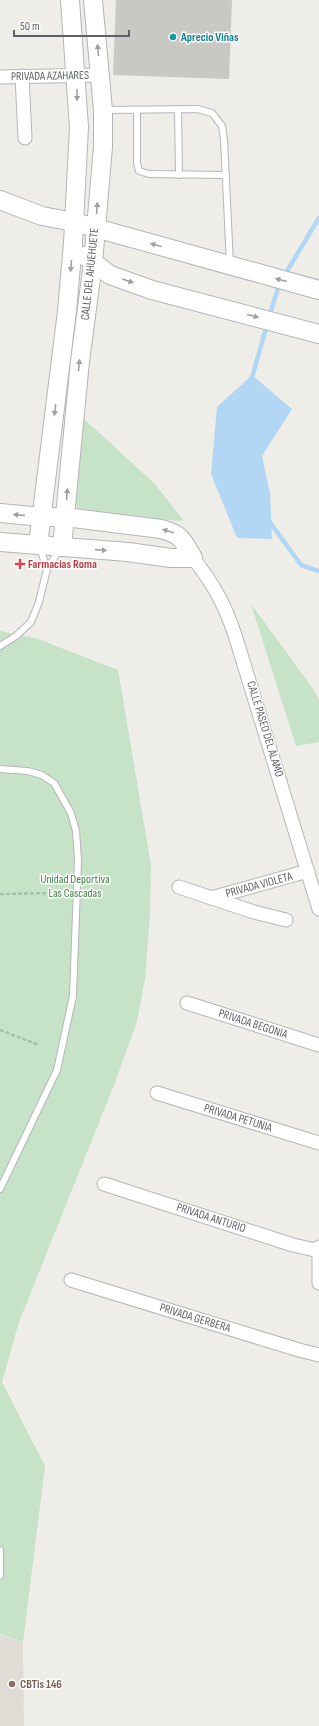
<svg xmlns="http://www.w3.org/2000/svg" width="319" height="1726" viewBox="0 0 319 1726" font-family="'Sofia Sans Condensed',sans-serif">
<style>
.education{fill:#dedcd5}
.green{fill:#c7e3c7}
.water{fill:#b1d7f5}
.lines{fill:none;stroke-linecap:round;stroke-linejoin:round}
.stream{stroke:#b1d7f5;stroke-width:4.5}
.building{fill:#cac8c3}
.lane-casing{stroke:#b4b6ba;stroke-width:8}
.street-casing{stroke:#b4b6ba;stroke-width:15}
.secondary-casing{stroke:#b3b5b9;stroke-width:20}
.path{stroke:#a1c3ab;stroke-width:2.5;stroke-dasharray:4 2;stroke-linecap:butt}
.lane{stroke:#fff;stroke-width:6}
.street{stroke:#fff;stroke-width:13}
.secondary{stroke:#fff;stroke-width:18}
.oneway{fill:#9ea0a3}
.culture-dot{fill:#0f9aa8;stroke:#fff;stroke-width:1.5}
.health-dot{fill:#e0444e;stroke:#fff;stroke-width:1.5}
.education-dot{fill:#8d6e63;stroke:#fff;stroke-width:1.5}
.labels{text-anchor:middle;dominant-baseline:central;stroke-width:3;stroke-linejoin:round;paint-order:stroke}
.culture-label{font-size:12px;font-weight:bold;fill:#0d838f;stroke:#fff;text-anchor:start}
.street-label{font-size:12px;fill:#5e6165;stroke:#fff}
.health-label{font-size:12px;font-weight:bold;fill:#be3a42;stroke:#fff;text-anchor:start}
.park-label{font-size:12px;fill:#418244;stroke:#fff}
.education-label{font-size:12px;font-weight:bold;fill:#785e54;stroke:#fff;text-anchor:start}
</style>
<rect width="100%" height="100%" fill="#eeede7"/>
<!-- education -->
<polygon class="education" points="0,1635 23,1642 24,1726 0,1726"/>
<!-- green -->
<g class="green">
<polygon points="83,418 155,484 184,521 85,515 78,508 75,501"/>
<polygon points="251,604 314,690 319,700 319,742 296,746"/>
<polygon points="0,631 38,639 118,670 151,865 150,914 145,979 137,1021 116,1080 19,1322 2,1382 45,1466 23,1642 0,1634"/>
</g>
<!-- water -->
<polygon class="water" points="252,375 292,409 262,456 270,493 272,539 237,538 211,474 217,407"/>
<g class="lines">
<!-- stream -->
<g class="stream">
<polyline points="284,276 319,218"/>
<polyline points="269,317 280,282"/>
<polyline points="251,381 267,325"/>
<polyline points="269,521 301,565 319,571"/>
</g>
</g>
<!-- building -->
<polygon class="building" points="116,0 232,0 229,79 113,75"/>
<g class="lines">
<!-- lane casing -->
<g class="lane-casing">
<g id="lane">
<polyline points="178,109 179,175"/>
<polyline points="105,110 198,109 212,113 222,126 224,140 230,264"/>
<polyline points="137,110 137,163 139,171 149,174 226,175"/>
<polyline points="40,548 47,569"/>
<polyline points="0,646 16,636 31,622 39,602 47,569 60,549"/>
<polyline points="0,769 28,771 42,775 54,783 71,813 76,831 78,860 73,996 57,1070 0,1189"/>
<polyline points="0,1550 0,1576"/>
</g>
</g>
<!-- street casing -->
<g class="street-casing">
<g id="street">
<polyline points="22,76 25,138"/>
<polyline points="0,77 100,75"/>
<path d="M 193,558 C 214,585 224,603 235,635 L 319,909"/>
<polyline points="179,887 254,912 286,920"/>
<polyline points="211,898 308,871"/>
<polyline points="187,1003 319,1045"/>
<polyline points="157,1093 319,1143"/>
<polyline points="104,1184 293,1245 319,1251"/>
<polyline points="319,1247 319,1283"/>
<polyline points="71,1280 299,1350 319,1355"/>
</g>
</g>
<!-- secondary casing -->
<g class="secondary-casing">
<g id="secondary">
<polyline points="0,200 42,216 74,222 319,290"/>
<polyline points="85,256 110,275 152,290 319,334"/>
<path d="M 0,513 L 42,517 L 65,517 L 161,529 C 181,534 183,540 193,558"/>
<polyline points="0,542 128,552 171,558 193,558"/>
<polyline points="38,545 67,311 73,243 79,127 70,0"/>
<polyline points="62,547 80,361 93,263 103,147 103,110 93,0"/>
</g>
</g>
<!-- path -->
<g class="path">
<polyline points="0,894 54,893"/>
<polyline points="0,1030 39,1045"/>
</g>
<!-- lane -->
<use href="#lane" class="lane"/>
<!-- street -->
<use href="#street" class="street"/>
<!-- secondary -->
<use href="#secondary" class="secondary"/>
</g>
<!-- one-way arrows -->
<defs><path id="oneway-solid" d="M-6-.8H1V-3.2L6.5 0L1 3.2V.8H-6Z"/></defs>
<g class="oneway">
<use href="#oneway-solid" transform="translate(98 50) rotate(-95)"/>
<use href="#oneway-solid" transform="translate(77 95) rotate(88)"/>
<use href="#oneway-solid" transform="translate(97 208) rotate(-85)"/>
<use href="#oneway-solid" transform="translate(156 245) rotate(-165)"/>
<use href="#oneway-solid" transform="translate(71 266) rotate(95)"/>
<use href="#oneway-solid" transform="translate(281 280) rotate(-165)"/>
<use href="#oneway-solid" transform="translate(128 281) rotate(19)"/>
<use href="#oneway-solid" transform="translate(253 316) rotate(15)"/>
<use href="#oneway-solid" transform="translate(79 365) rotate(-84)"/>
<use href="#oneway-solid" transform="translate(55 410) rotate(97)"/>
<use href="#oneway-solid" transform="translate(67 494) rotate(-85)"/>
<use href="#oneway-solid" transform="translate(19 515) rotate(-175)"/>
<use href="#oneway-solid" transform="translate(168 531) rotate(-164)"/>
<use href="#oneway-solid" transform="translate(101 550) rotate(4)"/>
</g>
<!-- markers -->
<circle class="culture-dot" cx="173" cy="37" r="4"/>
<path class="health-dot" d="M18 558h4v4h4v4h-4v4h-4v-4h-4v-4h4z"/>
<circle class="education-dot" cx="12" cy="1684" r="4"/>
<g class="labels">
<!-- culture labels -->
<g class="culture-label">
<text x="181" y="37">Aprecio Viñas</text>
</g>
<!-- street labels -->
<g class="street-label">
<text transform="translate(50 76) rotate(-1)">PRIVADA AZAHARES</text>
<text transform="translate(90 274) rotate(-84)">CALLE DEL AHUEHUETE</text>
<text transform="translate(265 729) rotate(73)">CALLE PASEO DEL ÁLAMO</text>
<text transform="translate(259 885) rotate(-15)">PRIVADA VIOLETA</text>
<text transform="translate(253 1024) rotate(18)">PRIVADA BEGONIA</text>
<text transform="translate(238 1118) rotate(17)">PRIVADA PETUNIA</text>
<text transform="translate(211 1218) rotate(18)">PRIVADA ANTURIO</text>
<text transform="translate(195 1318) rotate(17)">PRIVADA GERBERA</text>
</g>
<!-- health labels -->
<g class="health-label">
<text x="28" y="564">Farmacias Roma</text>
</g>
<!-- park labels -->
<g class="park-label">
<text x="75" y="879">Unidad Deportiva<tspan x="75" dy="14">Las Cascadas</tspan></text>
</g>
<!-- education labels -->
<g class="education-label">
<text x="20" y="1684">CBTis 146</text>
</g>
</g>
<!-- scale -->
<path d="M14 30v6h115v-6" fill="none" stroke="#5e6165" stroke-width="2"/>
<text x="20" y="30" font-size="12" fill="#5e6165" stroke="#ffffff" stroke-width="3" paint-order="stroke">50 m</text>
</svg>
